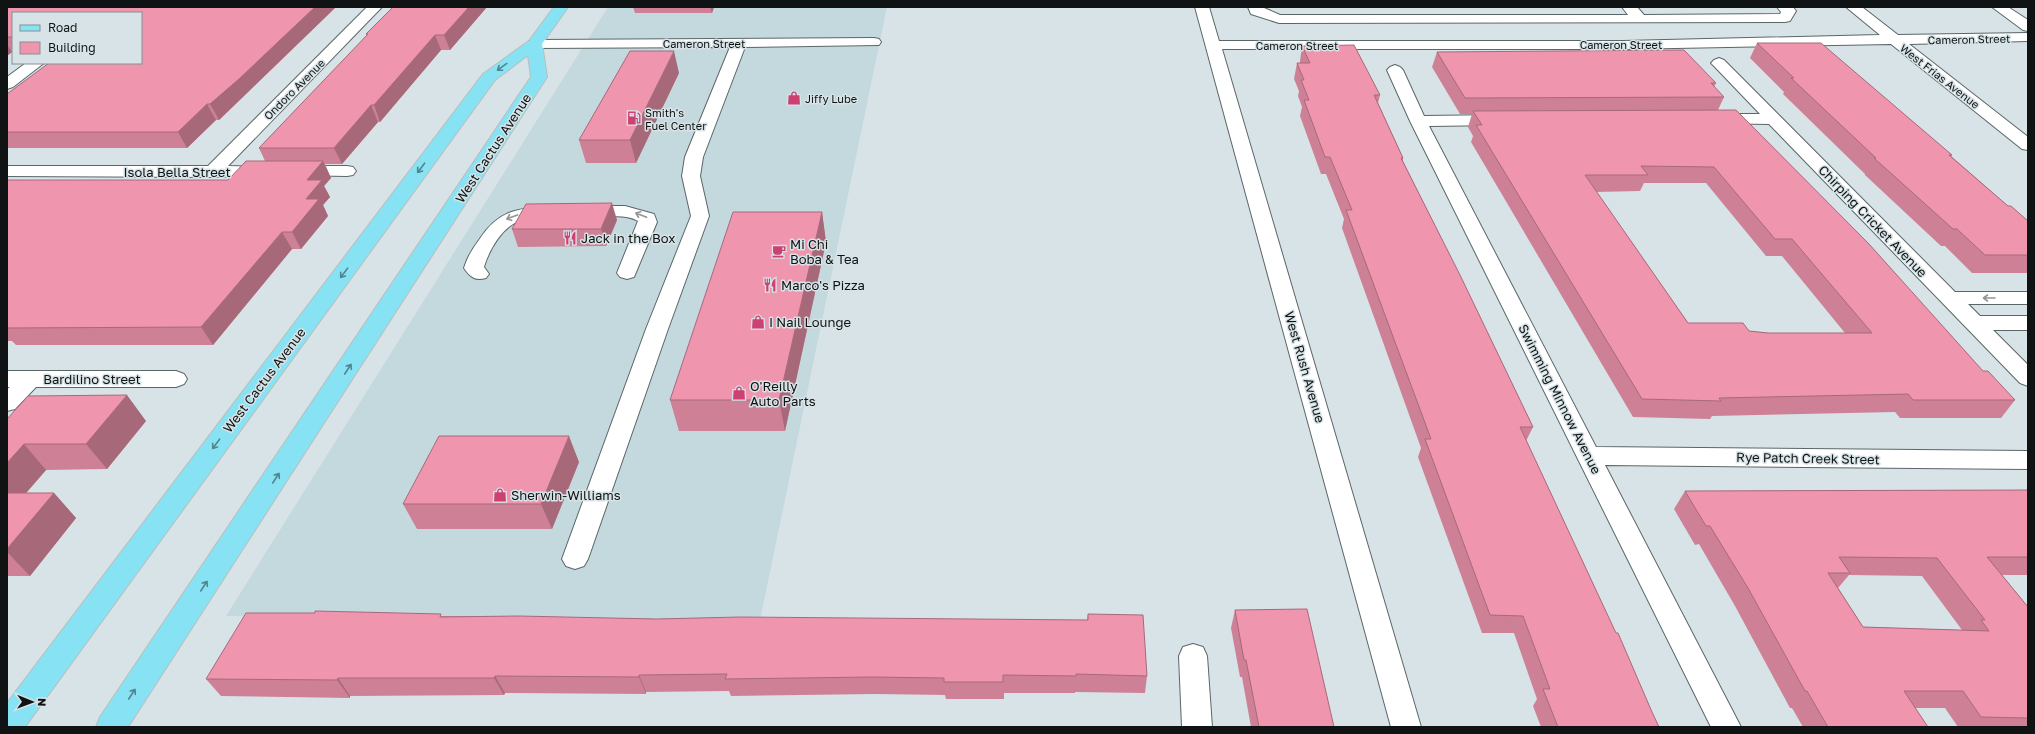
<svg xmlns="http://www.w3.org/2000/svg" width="2035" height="734" viewBox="0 0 2035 734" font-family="'Golos Text',sans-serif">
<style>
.built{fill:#c4d9de}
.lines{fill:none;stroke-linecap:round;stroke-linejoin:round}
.minor-casing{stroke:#5b6668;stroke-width:2}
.major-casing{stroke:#bcbdbd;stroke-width:2}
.minor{fill:#fff;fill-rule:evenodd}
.major{fill:#87e3f3;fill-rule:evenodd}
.wall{fill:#ce8196;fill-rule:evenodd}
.shaded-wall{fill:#a7697a}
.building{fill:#ef96ae;stroke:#a7697a;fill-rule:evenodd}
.oneway{stroke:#51858f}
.oneway2{stroke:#939595}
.labels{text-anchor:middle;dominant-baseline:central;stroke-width:3;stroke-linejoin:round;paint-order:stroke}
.far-street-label{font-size:11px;fill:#0f1314;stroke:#d7e3e6}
.far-poi-label{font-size:11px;fill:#0f1314;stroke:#d7e3e6;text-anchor:start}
.street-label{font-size:13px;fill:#0f1314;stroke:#d7e3e6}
.poi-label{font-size:13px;fill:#0f1314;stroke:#d7e3e6;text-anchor:start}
</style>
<rect width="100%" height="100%" fill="#d7e3e6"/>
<!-- built -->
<polygon class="built" points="608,7 887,7 760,620 226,616"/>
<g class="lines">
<!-- minor casing -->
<g class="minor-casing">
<g id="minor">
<polygon points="367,7 382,7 228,166 272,167 275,171 272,175 212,177 7,176 7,166 208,166"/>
<polygon points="1195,7 1209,7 1219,41 1623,41 1880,35 1846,7 1862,7 1898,35 2028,33 2028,41 1909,44 2028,137 2028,150 2022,149 1891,44 1623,49 1222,49 1421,727 1391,727"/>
<polygon points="1248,7 1262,7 1280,15 1628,15 1622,7 1637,7 1644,15 1780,14 1781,12 1777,7 1793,7 1796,11 1790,21 1785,22 1279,23 1251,14"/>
<polygon points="1992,7 2008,7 2028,20 2028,31 2023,30"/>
<polygon points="874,38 879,39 881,42 879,45 745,47 703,157 700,176 709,216 668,329 588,559 584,566 575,569 566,566 562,559 646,329 691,216 682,176 685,157 730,47 534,48 529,47 527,44 529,41 534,40"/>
<polygon points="1719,58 1724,60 1955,292 2028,292 2028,304 1968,304 1980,316 2028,316 2028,330 1993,330 2028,365 2028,386 2020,383 1769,124 1709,123 1707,119 1709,115 1715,114 1760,114 1714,66 1711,63 1714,60"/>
<polygon points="26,63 44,63 13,87 7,89 7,77"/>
<polygon points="1395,65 1400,67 1403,70 1424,116 1501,115 1507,116 1509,120 1507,124 1501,125 1429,126 1596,447 2028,451 2028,469 1605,465 1741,727 1711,727 1410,121 1387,70 1390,67"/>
<polygon points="298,166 347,166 353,167 356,171 353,175 347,176 292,175 289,171 292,167"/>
<path d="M 585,206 L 625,206 L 654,214 L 657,222 L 634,277 L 627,279 L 620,277 L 617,273 L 638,221 C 620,211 598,221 578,216 L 576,212 L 578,208 Z"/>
<path d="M 549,207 L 556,209 L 558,213 L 556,217 C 544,220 533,218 522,220 C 503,225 489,250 484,267 L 489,274 L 486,278 C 475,281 470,277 464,268 L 465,265 C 468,256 473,248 479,240 C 498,211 516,208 549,207 Z"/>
<polygon points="7,371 176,371 184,374 187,379 184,384 176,387 36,387 15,409 7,411 7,389 10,387 7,387"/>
<polygon points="1193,644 1203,647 1207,656 1212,727 1182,727 1179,656 1183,647"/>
</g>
</g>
<!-- major casing -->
<g class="major-casing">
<polygon id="major" points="554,7 568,7 542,44 547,77 128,727 96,727 100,717 531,77 528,55 495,80 25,727 7,727 7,703 483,74 529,41"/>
</g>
<!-- minor -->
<use href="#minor" class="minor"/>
<!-- major -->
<use href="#major" class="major"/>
</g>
<!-- wall -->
<g class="wall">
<polygon points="7,7 336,7 246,94 219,120 216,120 187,148 7,148 7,94 49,63 141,63 141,13 13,13 13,52 12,52 7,56"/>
<polygon points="393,7 487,7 450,50 441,50 380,122 378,122 342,164 325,164 331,178 324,186 330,197 323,205 328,216 301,249 292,249 213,345 16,345 12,341 7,341 7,180 228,180 265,161 259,148 367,36 366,34"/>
<polygon points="633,7 714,7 712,13 635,13"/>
<polygon points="1757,43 1952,155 1951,156 2008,206 2028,221 2028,273 1972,273 1945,246 1941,246 1865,175 1865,174 1783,94 1784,92 1750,58"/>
<polygon points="1302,46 1380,95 1378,103 1403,158 1403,161 1533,427 1526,441 1659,727 1541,727 1533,706 1537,699 1514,633 1482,633 1418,457 1421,448 1342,228 1344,219 1326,174 1321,174 1300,116 1302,107 1298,96 1299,91 1294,79 1297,63 1300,63 1300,61"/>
<path d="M 1437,52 L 1716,83 L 1714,87 L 1724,97 L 1718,110 L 1983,371 L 2015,400 L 2001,418 L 1900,418 L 1895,412 L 1712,416 L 1710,419 L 1633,417 L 1471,142 L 1473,136 L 1468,127 L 1472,114 L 1460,114 L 1432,67 ZM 1644,183 L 1706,183 L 1766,256 L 1782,256 L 1845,333 L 1768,333 L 1749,331 L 1688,323 L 1596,192 L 1640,191 Z"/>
<polygon points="679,73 636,163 586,163 579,140"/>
<polygon points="822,212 826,242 785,431 679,431 670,400"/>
<polygon points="617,220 606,246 518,247 512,229"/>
<polygon points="7,419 146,421 107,469 46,470 26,493 54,493 76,518 30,576 8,576 7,577"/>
<polygon points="579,462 552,529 417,529 403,504"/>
<path d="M 2028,490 L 2028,575 L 2002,575 L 2028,607 L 2028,727 L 1958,727 L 1945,708 L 1915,708 L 1928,727 L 1803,727 L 1792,708 L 1790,708 L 1735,606 L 1699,544 L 1695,545 L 1674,509 L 1685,491 ZM 1849,575 L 1922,576 L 1962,630 L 1863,627 L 1838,588 Z"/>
<polygon points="1235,610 1334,727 1251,727 1242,677 1240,677 1231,628"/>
<polygon points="1088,614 1147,676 1145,693 1075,692 1075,693 1004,693 1004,699 946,699 945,695 875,694 731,696 729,691 646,692 646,694 505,693 504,695 350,696 350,698 221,696 206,679 443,616 656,619 1087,620"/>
</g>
<!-- shaded-wall -->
<g class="shaded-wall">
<polygon points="315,7 336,7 246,94 219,120 210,104"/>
<polygon points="469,7 487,7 450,50 444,35"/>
<polygon points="710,7 714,7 712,13"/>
<polygon points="435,35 441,50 380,122 374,105"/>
<polygon points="7,45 12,52 7,56"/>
<polygon points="674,51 679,73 636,163 630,140"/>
<polygon points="207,104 216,120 187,148 178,132"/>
<polygon points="371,105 378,122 342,164 334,148"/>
<polygon points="323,161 331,178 324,186 330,197 323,205 328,216 301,249 292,232 306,199 307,180"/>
<polygon points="612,203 617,220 606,246 601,229"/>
<polygon points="822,212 826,242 785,431 779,400"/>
<polygon points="282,232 292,249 213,345 201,327"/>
<polygon points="127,395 146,421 107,469 86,444"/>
<polygon points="569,436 579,462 552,529 541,504"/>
<polygon points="24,444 46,470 7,515 7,463"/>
<polygon points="54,493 76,518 30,576 7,552 7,549"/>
<polygon points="639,675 646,692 646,694 639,677"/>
<polygon points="495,676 505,693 504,695 494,678"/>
<polygon points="338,678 350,696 350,698 337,680"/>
</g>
<!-- building -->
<g class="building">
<polygon points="7,7 315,7 239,79 210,104 207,104 178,132 7,132 7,94 49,63 141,63 141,13 13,13 13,37 7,37"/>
<polygon points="393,7 469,7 444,35 435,35 374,105 371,105 334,148 259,148 368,34 366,34"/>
<polygon points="1757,43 1821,43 1952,155 1949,155 2008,206 2011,206 2028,221 2028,255 1985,255 1957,229 1953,229 1874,158 1876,158 1791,78 1794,78"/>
<polygon points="1354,45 1380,95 1374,95 1403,158 1401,158 1460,275 1533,427 1520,427 1616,633 1618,633 1652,712 1659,727 1558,727 1543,689 1550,689 1523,616 1490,615 1425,439 1431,439 1346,210 1352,210 1330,157 1325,157 1304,100 1309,100 1301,80 1304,80 1297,63 1310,63 1302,46"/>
<polygon points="1684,50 1716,83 1711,83 1724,97 1465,98 1437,52"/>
<polygon points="630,51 674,51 630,140 579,140"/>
<path d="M 1736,110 L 1869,244 L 1983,371 L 1988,371 L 2015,400 L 1913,400 L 1908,394 L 1719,398 L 1721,401 L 1642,399 L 1476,125 L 1482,125 L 1473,111 ZM 1641,166 L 1714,167 L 1775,239 L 1792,239 L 1872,333 L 1768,333 L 1749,331 L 1743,323 L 1688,323 L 1585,175 L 1648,175 Z"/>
<polygon points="246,161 323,161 307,180 322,180 306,199 319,199 292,232 282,232 201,327 7,328 7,180 228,180"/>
<polygon points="612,203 601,229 512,229 526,204"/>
<polygon points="733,212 822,212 779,400 670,400"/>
<polygon points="127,395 86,444 24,444 7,463 7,419 28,396"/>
<polygon points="439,436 569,436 541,504 403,504"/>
<path d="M 2028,490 L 2028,557 L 1987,557 L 2028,607 L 2028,718 L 1981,717 L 1963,691 L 1904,691 L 1928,727 L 1828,727 L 1807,691 L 1805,691 L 1748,588 L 1710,526 L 1706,526 L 1685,491 ZM 1839,557 L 1937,558 L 1985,620 L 1981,620 L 1989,631 L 1863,627 L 1828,573 L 1850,573 Z"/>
<polygon points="7,493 54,493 7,549"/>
<polygon points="1307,609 1334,727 1259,727 1246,660 1244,660 1235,610"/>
<polygon points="315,611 441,614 440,617 519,616 656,619 740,617 1088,620 1088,614 1143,615 1147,676 1076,674 1076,676 1003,675 1003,682 944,682 944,678 872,677 725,679 727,674 639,675 639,677 495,676 494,678 338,678 337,680 206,679 246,613 315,613"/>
</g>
<!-- one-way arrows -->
<defs><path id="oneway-shaft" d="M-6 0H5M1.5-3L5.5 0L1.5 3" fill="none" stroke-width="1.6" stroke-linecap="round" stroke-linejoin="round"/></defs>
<g class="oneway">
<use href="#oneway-shaft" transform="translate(502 67) rotate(144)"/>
<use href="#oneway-shaft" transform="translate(421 168) rotate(127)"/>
<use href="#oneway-shaft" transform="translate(344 273) rotate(127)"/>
<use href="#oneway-shaft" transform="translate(348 369) rotate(-57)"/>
<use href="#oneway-shaft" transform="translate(216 444) rotate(127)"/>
<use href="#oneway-shaft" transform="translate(276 478) rotate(-57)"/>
<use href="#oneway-shaft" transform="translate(204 586) rotate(-57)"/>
<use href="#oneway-shaft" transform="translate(132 694) rotate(-57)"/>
</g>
<g class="oneway2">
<use href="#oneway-shaft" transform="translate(641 215) rotate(-159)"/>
<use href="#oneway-shaft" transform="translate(512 217) rotate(160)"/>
<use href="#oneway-shaft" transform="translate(1989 298) rotate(180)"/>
</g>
<!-- icons -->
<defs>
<g id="shop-bare" transform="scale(1.08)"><path d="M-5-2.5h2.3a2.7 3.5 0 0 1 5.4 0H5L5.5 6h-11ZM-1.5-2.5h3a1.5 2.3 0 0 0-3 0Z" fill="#cc4072" stroke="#d7e3e6" stroke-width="2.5" paint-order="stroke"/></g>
<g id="fuel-bare" transform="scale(1.08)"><path d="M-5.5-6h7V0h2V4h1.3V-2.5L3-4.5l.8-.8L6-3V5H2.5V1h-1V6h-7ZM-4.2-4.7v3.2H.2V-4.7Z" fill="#cc4072" stroke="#d7e3e6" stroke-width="2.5" paint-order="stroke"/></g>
<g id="restaurant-bare" transform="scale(1.08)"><path d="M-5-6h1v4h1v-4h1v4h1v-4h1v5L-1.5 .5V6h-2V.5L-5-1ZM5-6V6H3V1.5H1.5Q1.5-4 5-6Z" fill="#cc4072" stroke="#d7e3e6" stroke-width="2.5" paint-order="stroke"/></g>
<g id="cafe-bare" transform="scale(1.08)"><path d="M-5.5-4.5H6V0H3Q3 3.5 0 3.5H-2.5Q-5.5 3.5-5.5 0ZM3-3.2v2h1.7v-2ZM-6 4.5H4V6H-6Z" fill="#cc4072" stroke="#d7e3e6" stroke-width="2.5" paint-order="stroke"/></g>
</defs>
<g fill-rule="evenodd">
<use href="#shop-bare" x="794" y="98"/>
<use href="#fuel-bare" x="634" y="118"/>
<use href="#restaurant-bare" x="570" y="238"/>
<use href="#cafe-bare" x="779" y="251"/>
<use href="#restaurant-bare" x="770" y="285"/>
<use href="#shop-bare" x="758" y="322"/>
<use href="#shop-bare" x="739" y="393"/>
<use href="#shop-bare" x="500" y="495"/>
</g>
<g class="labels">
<!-- far-street labels -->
<g class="far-street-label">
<text transform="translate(1969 39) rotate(-1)">Cameron Street</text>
<text x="704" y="43">Cameron Street</text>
<text x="1621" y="44">Cameron Street</text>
<text x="1297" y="45">Cameron Street</text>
<text transform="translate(1940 76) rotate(38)">West Frias Avenue</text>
<text transform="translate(294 89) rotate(-45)">Ondoro Avenue</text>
</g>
<!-- far-poi labels -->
<g class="far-poi-label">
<text x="805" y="98">Jiffy Lube</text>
<text x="645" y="112">Smith's<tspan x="645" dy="13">Fuel Center</tspan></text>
</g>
<!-- street labels -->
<g class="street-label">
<text transform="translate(493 148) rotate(-57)">West Cactus Avenue</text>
<text x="177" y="172">Isola Bella Street</text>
<text transform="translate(1873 221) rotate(46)">Chirping Cricket Avenue</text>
<text transform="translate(1305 367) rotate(74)">West Rush Avenue</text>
<text x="92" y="379">Bardilino Street</text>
<text transform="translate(264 380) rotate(-53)">West Cactus Avenue</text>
<text transform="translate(1560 399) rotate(63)">Swimming Minnow Avenue</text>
<text transform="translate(1808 458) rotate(1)">Rye Patch Creek Street</text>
</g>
<!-- poi labels -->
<g class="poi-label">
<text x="581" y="238">Jack in the Box</text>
<text x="790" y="244">Mi Chi<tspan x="790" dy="15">Boba &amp; Tea</tspan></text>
<text x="781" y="285">Marco's Pizza</text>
<text x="769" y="322">I Nail Lounge</text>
<text x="750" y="386">O'Reilly<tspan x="750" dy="15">Auto Parts</tspan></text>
<text x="511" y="495">Sherwin-Williams</text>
</g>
</g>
<!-- border -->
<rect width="2035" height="734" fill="none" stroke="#0f1314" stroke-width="16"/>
<!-- legend -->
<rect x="12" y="12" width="130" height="52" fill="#d7e3e6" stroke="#879092"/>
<rect x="20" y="25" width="20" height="6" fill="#87e3f3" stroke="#879092"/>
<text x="48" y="32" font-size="12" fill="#0f1314">Road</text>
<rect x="20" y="42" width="20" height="12" fill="#ef96ae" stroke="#879092"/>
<text x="48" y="52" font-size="12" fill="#0f1314">Building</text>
<!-- north arrow -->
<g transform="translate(32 702) rotate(91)" stroke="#d7e3e6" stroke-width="3" paint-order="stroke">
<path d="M0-3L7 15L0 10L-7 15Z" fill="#0f1314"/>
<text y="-6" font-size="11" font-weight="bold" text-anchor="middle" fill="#0f1314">N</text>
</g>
</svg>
